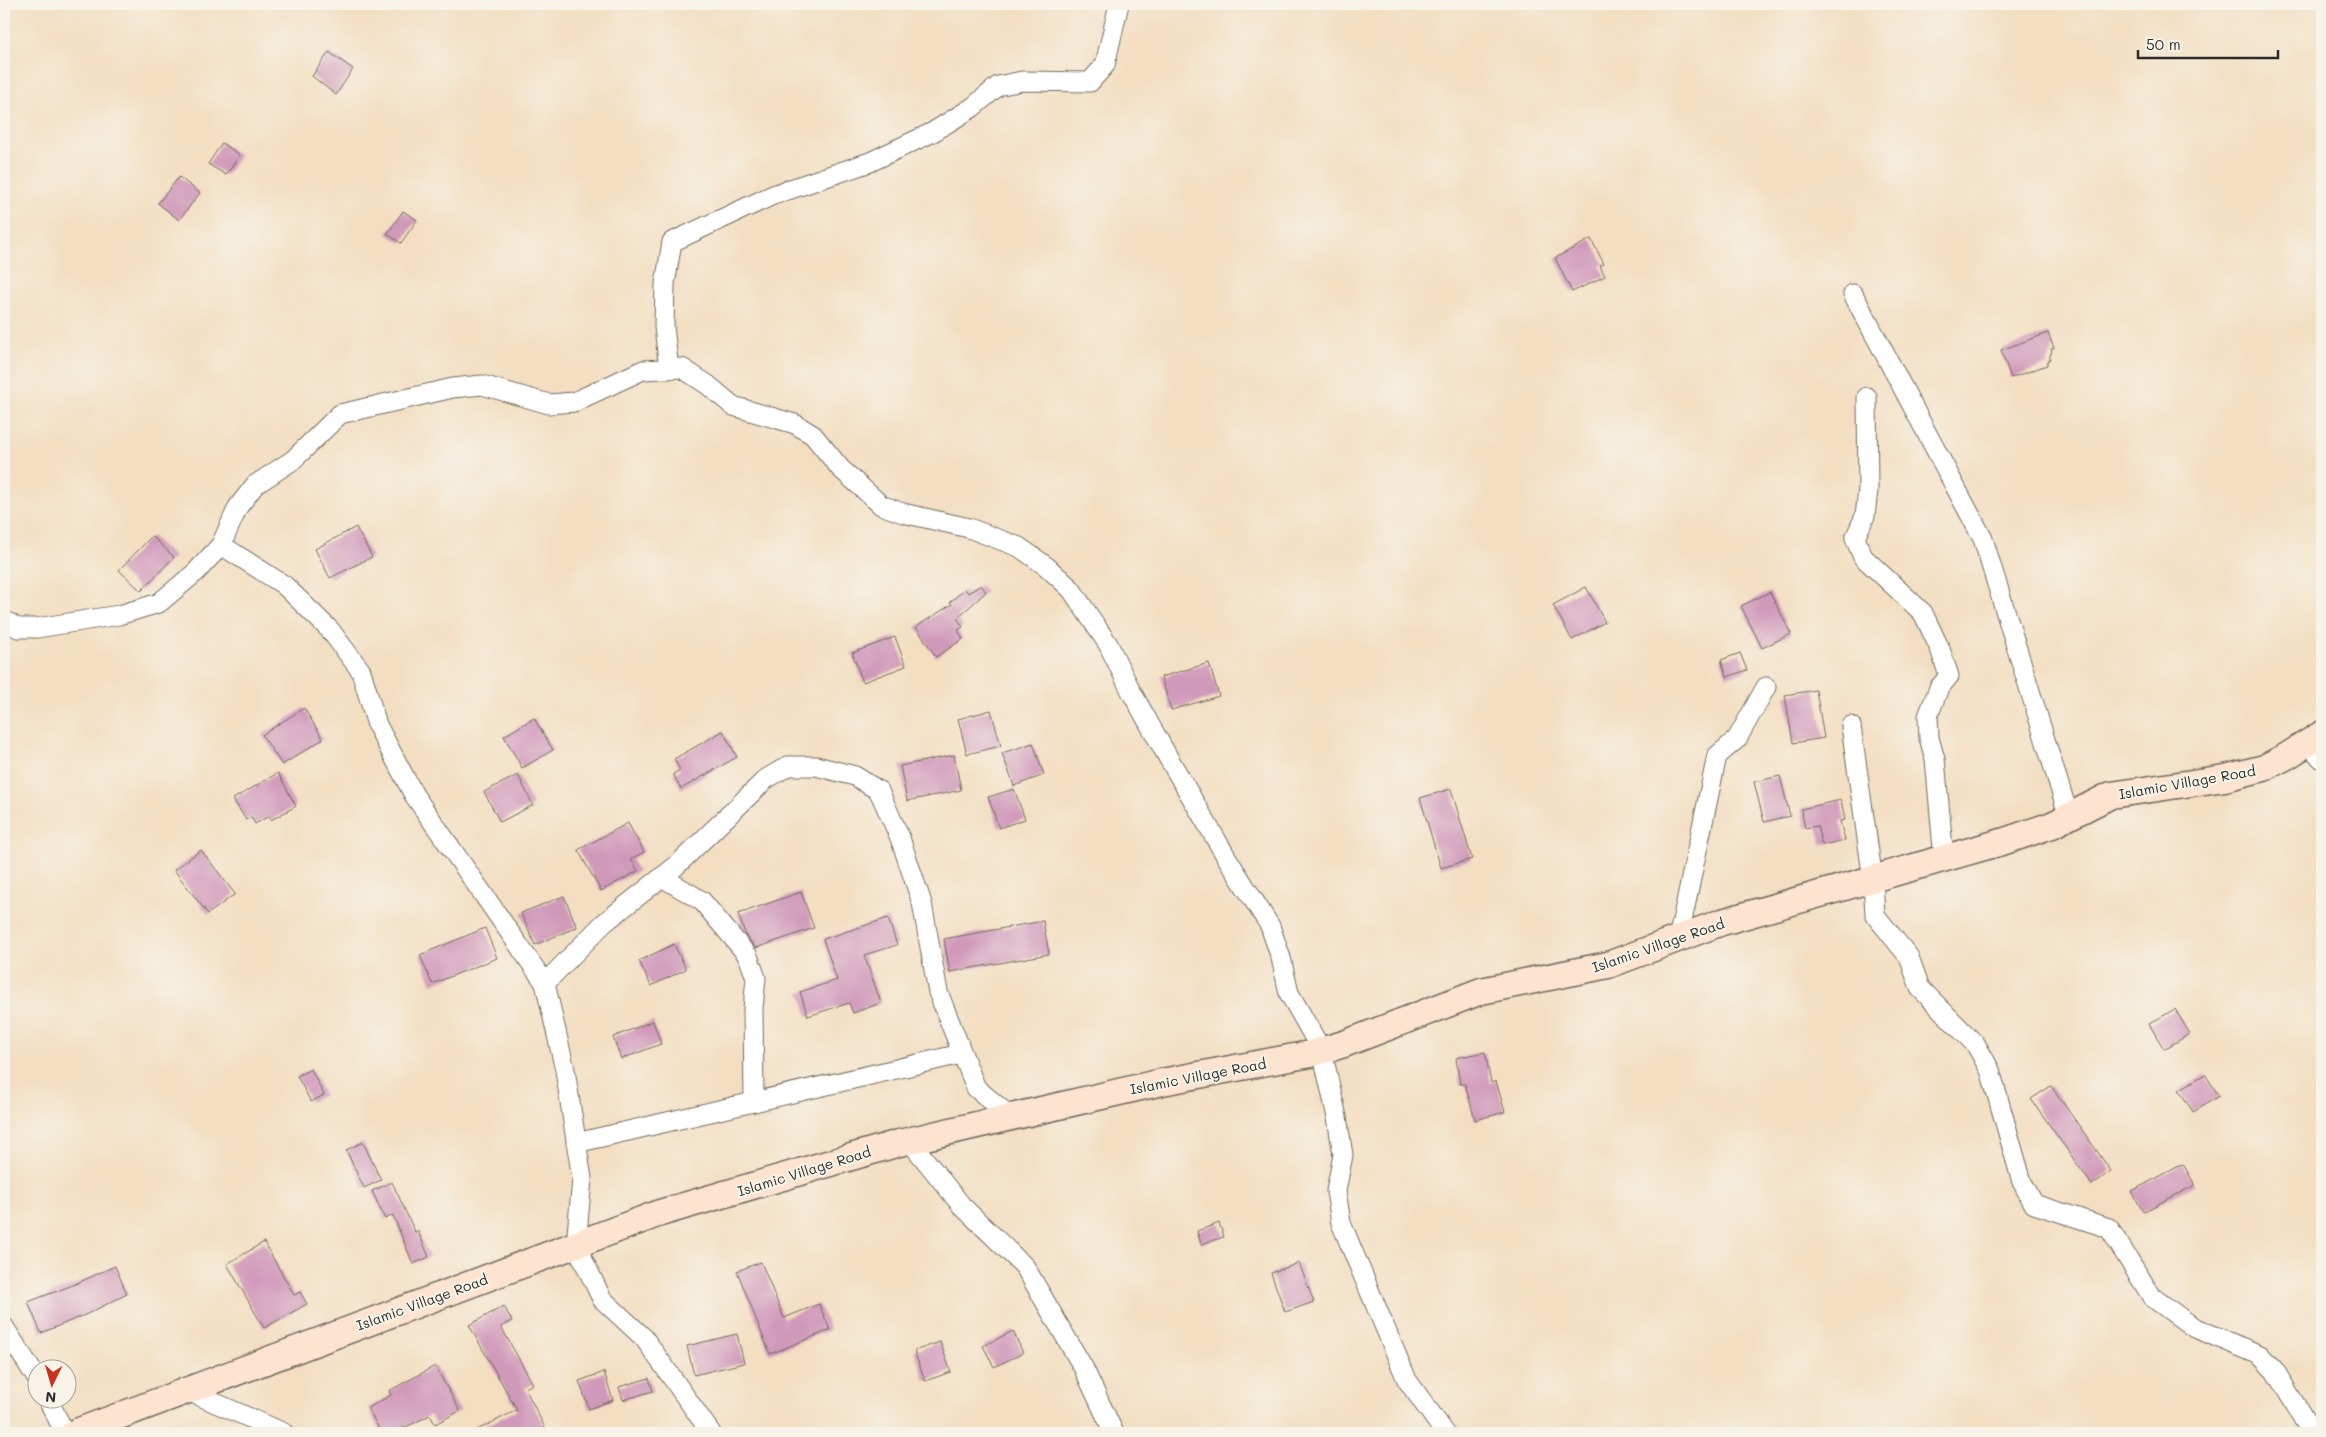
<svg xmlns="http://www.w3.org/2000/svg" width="2326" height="1437" viewBox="0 0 2326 1437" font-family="Mali,sans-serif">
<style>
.building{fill:#d099ba}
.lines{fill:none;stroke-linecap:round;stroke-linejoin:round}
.street-casing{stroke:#716a60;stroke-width:21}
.secondary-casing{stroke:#716a60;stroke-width:29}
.street{stroke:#fff;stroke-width:19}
.secondary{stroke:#fde4d0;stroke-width:26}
.labels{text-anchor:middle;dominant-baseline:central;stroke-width:4;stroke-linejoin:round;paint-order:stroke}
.street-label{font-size:14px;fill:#2b2b2b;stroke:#f7f3e8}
</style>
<rect width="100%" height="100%" fill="#f7f3e8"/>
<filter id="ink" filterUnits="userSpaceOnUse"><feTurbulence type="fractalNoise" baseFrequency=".02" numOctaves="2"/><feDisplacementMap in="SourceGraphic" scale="10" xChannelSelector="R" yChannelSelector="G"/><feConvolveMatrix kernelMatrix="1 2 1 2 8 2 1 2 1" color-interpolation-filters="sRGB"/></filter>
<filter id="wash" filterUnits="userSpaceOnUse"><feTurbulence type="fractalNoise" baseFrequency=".0096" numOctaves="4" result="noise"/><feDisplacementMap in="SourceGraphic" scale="20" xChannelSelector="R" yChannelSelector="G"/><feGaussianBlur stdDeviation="1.12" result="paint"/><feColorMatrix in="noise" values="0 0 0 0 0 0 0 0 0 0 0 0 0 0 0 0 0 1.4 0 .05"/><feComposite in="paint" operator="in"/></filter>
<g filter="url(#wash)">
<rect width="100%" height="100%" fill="#f3dec1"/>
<g id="blocks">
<!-- building -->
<g class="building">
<polygon points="329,52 353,69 336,95 312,76"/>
<polygon points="222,143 240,155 226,175 208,164"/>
<polygon points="179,177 200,193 179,220 158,203"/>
<polygon points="403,211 417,220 401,243 387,234"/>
<polygon points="1591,239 1604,264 1600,266 1605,276 1572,292 1555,258"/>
<polygon points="2048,333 2054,348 2051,349 2052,353 2050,354 2050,359 2047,361 2047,365 2011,378 2001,350"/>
<polygon points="356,527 372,557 330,578 315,549"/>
<polygon points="152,536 174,557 141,591 119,570"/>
<polygon points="981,585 986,592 957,618 963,627 958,630 963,639 936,657 916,627 952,604 950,602 965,589 968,593"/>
<polygon points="1586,587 1605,622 1572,640 1553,605"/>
<polygon points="1770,592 1791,634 1762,648 1741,606"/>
<polygon points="895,637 906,666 863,682 852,653"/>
<polygon points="1740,653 1747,670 1727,677 1721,660"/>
<polygon points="1209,663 1219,696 1171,710 1161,677"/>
<polygon points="1816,690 1824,738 1793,743 1785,695"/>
<polygon points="304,708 323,739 282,765 262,735"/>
<polygon points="991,710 1001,746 967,754 958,719"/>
<polygon points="534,718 553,750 522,768 504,736"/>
<polygon points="723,731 737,757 681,789 673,774 680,770 674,759"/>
<polygon points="1033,743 1044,775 1014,786 1002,753"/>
<polygon points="954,755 961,790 907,801 900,766"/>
<polygon points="278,773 296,806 271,820 269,816 255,824 251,817 246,820 233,799"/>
<polygon points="518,775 533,805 500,822 484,792"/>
<polygon points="1780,776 1790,816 1764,822 1754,782"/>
<polygon points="1014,789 1025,819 999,828 988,797"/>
<polygon points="1451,789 1472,859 1441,868 1420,798"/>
<polygon points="1841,800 1845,820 1840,821 1845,840 1822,845 1817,826 1805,828 1801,809"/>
<polygon points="628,823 644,852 631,859 638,871 601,891 578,850"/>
<polygon points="201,850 235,894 208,914 174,870"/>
<polygon points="801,892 814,928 756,948 746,936 738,914"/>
<polygon points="564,896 577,927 535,945 521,913"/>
<polygon points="888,918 897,945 864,955 881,1003 853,1013 849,1003 808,1016 800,992 837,980 823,939"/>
<polygon points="1043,921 1049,954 950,972 944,939"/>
<polygon points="485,928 497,958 432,984 420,955"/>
<polygon points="674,944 686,969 651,986 639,961"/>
<polygon points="2175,1009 2190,1034 2164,1049 2149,1024"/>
<polygon points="653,1021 661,1044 621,1059 613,1037"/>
<polygon points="1485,1052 1491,1083 1496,1081 1505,1112 1475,1120 1465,1084 1460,1084 1456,1058"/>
<polygon points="311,1069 324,1095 311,1102 297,1076"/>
<polygon points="2205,1074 2219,1096 2193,1112 2179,1090"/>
<polygon points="2051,1086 2111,1171 2092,1185 2031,1099"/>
<polygon points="363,1142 381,1180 364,1188 346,1150"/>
<polygon points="2183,1164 2195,1185 2143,1212 2132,1191"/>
<polygon points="392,1182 415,1232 418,1231 429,1257 413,1264 393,1215 385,1219 372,1191"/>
<polygon points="1219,1223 1224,1237 1201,1244 1197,1231"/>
<polygon points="264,1242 294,1295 300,1292 307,1304 264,1328 227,1264"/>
<polygon points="761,1262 784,1318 819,1304 830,1330 770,1354 737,1271"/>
<polygon points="1299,1263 1314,1302 1285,1312 1271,1273"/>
<polygon points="115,1266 127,1294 85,1315 41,1333 28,1302 73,1285"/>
<polygon points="504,1306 512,1321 501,1327 533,1384 525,1388 545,1428 534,1433 471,1433 517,1410 469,1325"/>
<polygon points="1013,1331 1023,1353 994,1367 983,1346"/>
<polygon points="737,1334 744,1363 694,1375 687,1346"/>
<polygon points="940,1342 951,1372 925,1381 914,1351"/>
<polygon points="435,1366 460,1411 435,1424 430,1415 394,1433 381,1433 368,1408 391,1395 389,1391"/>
<polygon points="604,1372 613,1400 589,1409 579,1381"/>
<polygon points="649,1378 653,1391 623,1400 619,1387"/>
</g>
</g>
</g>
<g filter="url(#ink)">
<use href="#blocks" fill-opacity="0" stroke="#716a60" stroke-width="1"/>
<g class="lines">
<!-- street casing -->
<g class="street-casing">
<g id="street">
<polyline points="1853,294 1983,539 2069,817"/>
<polyline points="669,369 664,327 665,284 672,242 773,195 870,162 933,132 973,107 998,86 1022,81 1090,82 1105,65 1119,4"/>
<polyline points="1867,397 1868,490 1865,516 1855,538 1863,557 1923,613 1940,649 1949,676 1939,688 1928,716 1929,738 1935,759 1944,860"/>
<polyline points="221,545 284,585 330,630 361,671 377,725 414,795 545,983 565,1070 582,1179 576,1245 602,1299 644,1338 711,1433"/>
<polyline points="4,620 18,628 37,628 119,615 159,603 196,572 221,545 238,507 255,485 293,460 340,414 453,388 482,385 549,404 574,402 643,370 682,368 708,385 733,406 795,424 813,435 840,468 881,505 903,513 969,528 1019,547 1046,566 1071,589 1108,644 1132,693 1169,759 1227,858 1270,926 1281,958 1289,993 1322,1051 1337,1117 1343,1155 1336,1191 1341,1223 1407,1380 1445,1433"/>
<polyline points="1851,726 1873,880 1875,915 1909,957 1920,988 1976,1045 1990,1070 2022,1182 2034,1204 2109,1228 2152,1297 2193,1327 2260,1355 2275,1371 2307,1424 2322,1430"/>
<polyline points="2309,744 2322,759"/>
<polyline points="662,877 702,901 748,956 756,978 753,1008 754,1102"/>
<polyline points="1678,940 1717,756 1737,739 1766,687"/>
<polyline points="545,983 604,923 676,866 766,779 788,766 816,766 855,776 879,791 900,838 922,903 938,992 976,1088 1011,1117"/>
<polyline points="909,1140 962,1206 1025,1267 1083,1367 1114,1433"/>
<polyline points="576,1143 961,1054"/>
<polyline points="4,1327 38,1380"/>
<polyline points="186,1390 284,1433"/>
<polyline points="48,1400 65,1433"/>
</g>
</g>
<!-- secondary casing -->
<g class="secondary-casing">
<polyline id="secondary" points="74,1433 660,1213 899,1143 1162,1082 1310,1054 1344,1044 1481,991 1608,965 1722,922 2005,841 2052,825 2111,795 2225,778 2264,768 2287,756 2322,734"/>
</g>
<!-- street -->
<use href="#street" class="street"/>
<!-- secondary -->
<use href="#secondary" class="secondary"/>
</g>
</g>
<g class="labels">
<!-- street labels -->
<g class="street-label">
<text transform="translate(2187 782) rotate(-10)">Islamic Village Road</text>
<text transform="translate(1658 945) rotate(-19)">Islamic Village Road</text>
<text transform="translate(1198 1076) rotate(-11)">Islamic Village Road</text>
<text transform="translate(804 1171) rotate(-17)">Islamic Village Road</text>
<text transform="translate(422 1302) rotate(-20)">Islamic Village Road</text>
</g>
</g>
<!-- margin -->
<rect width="2326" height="1437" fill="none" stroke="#f7f3e8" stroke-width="20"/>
<!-- north arrow -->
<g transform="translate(52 1384) rotate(185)"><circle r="24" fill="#f7f3e8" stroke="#a5a39c"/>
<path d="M0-4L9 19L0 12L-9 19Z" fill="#c8321e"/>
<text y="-8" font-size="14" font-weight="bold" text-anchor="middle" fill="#2b2b2b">N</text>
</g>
<!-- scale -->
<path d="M2138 50v8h140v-8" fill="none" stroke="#2b2b2b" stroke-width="2.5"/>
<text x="2146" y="50" font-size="15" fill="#2b2b2b" stroke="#f7f3e8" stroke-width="4" paint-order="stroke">50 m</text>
</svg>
